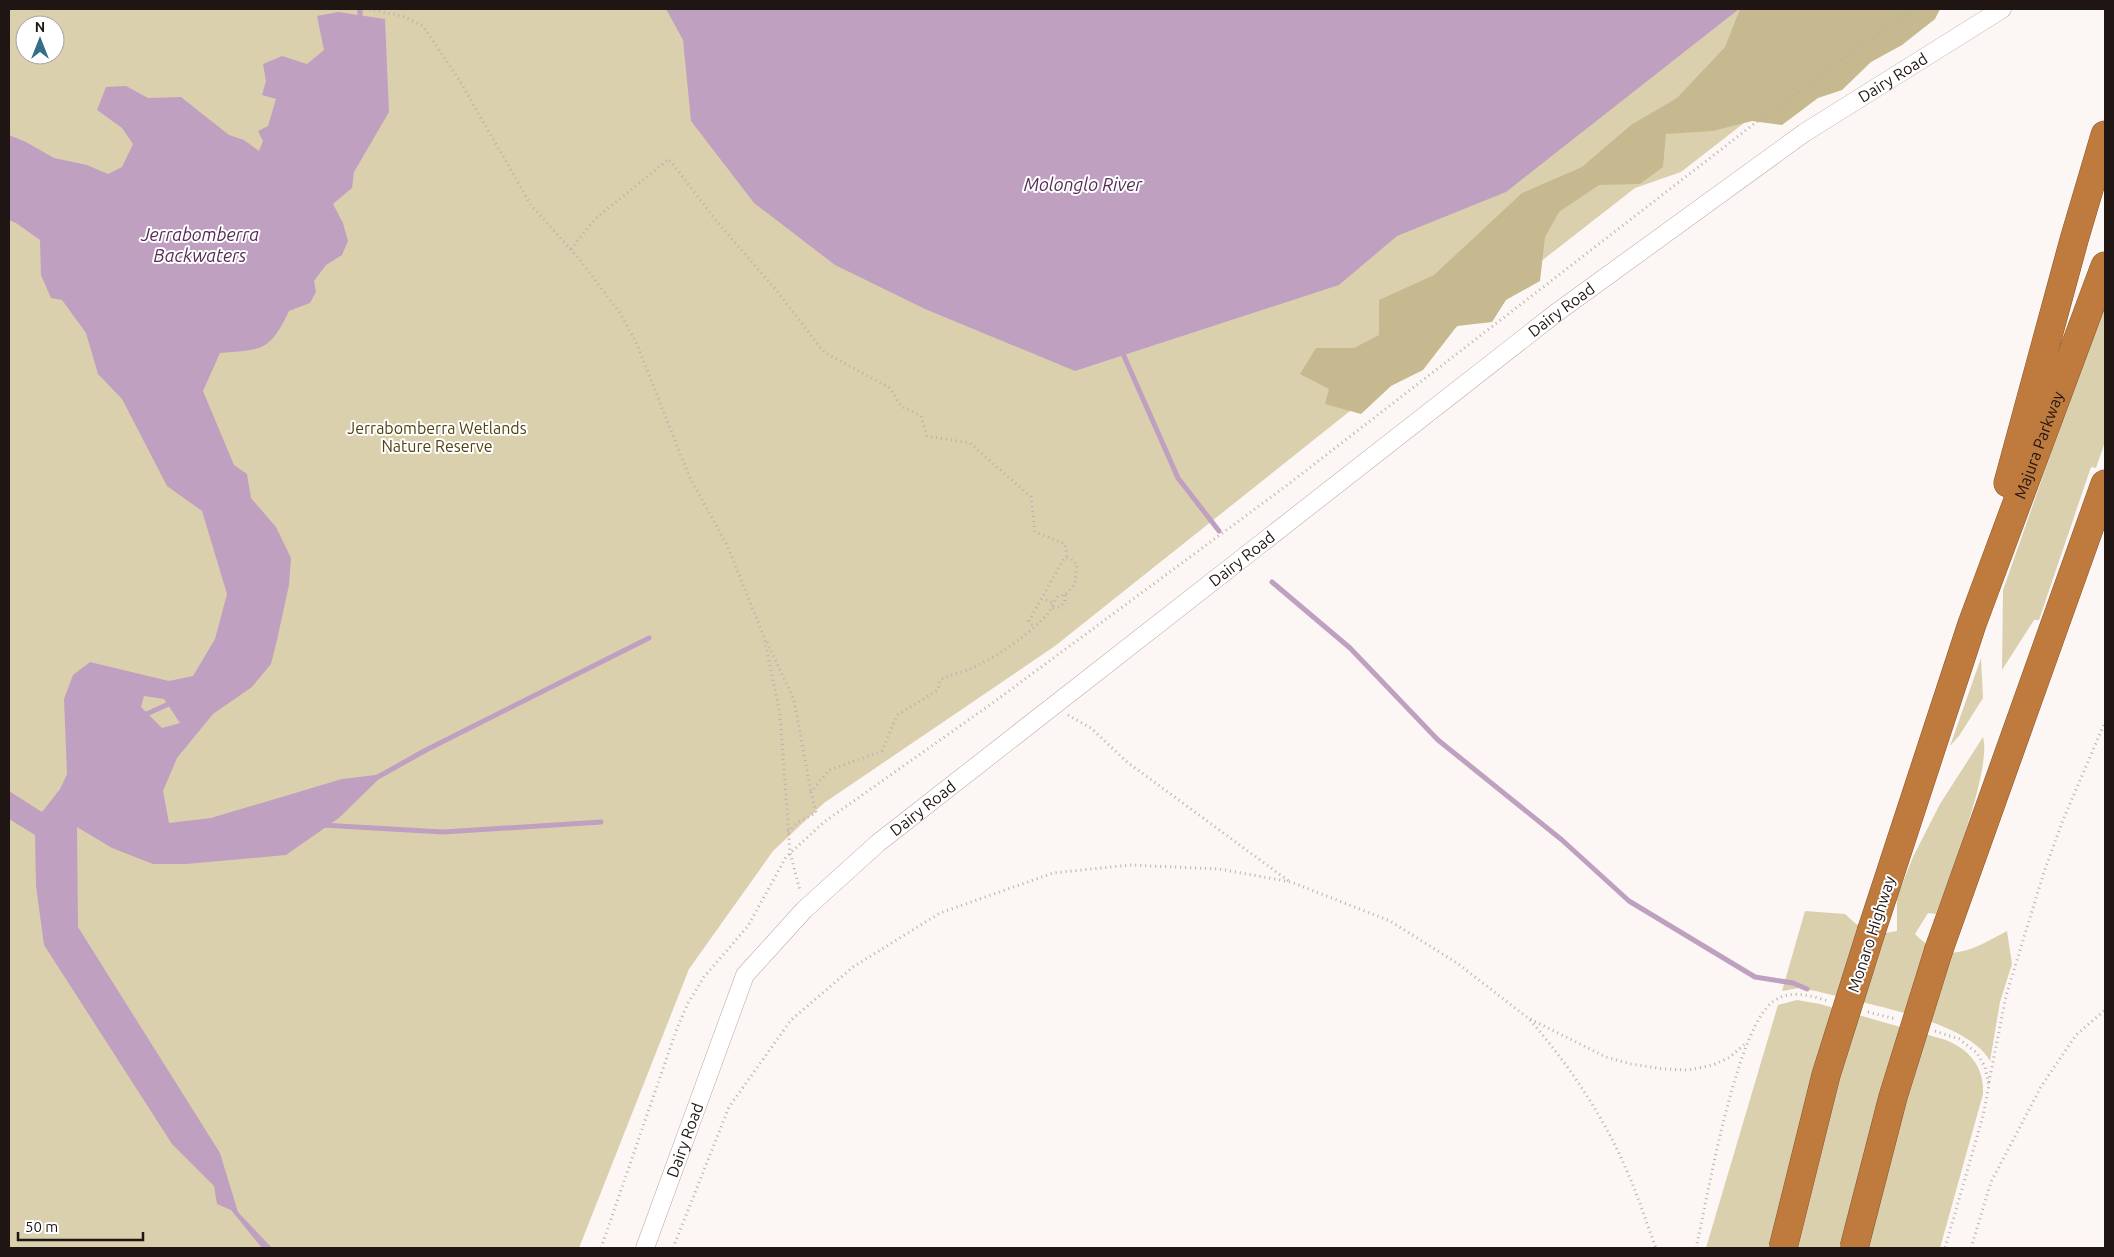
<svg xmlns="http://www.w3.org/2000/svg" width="2114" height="1257" viewBox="0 0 2114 1257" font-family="Ubuntu,sans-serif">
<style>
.green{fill:#dbd0ae;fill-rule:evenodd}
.forest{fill:#c6b98f}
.water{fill:#c0a0c0;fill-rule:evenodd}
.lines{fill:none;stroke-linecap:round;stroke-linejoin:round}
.stream{stroke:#c0a0c0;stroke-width:5}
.minor-casing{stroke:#c1a49f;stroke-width:19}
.motorway-casing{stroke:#86572e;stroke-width:29}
.path{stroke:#b7b0af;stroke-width:3;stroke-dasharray:1 4;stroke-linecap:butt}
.minor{stroke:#fff;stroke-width:18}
.motorway{stroke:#be7b3d;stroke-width:28}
.motorway-bridge-casing{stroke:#86572e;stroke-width:29;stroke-linecap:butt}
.motorway-bridge{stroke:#be7b3d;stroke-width:28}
.labels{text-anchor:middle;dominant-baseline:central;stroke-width:4;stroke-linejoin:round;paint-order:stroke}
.street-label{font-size:16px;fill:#1f1513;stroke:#fff}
.park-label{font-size:16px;fill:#51430f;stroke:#fff}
.water-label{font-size:18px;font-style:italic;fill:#552c56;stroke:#fff}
</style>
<rect width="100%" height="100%" fill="#fcf6f5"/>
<!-- green -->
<g class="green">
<path d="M 9,9 L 1908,9 L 1830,56 L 1681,172 L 1635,188 L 1399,372 L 1055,646 L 824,803 L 773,851 L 689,969 L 579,1248 L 9,1248 ZM 25,25 L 55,25 L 55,55 L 25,55 Z"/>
<polygon points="2105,300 2105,442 2096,468 2091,467 2039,620 2034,620 2002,670 2003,590"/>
<polygon points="1981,658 1983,698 1959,736 1950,746"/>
<path d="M 1983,737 C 1992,770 1949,878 1936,914 L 1928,913 L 1915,934 C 1948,967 1973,949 2007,931 L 2012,964 L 2000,1002 L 1990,1061 C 1968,1020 1860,1003 1816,991 L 1799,988 L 1782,991 L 1805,911 L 1845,914 L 1856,924 L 1872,929 L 1885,933 L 1897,931 L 1897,897 L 1913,857 L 1940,804 Z"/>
<path d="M 1797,1000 L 1820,1004 L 1946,1040 C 1970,1050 1984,1067 1983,1094 L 1940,1248 L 1706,1248 L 1778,1005 Z"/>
</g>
<!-- forest -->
<polygon class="forest" points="1740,9 1940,9 1935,19 1902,45 1871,62 1842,90 1818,98 1782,125 1752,121 1713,131 1666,134 1663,167 1640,184 1599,185 1559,212 1545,237 1540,281 1506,300 1492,322 1457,326 1423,370 1391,386 1361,414 1325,404 1329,389 1300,374 1316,348 1354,348 1379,335 1379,300 1434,275 1522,193 1582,167 1631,125 1677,98 1725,47"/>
<!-- water -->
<g class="water">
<polygon points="666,9 1739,9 1506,192 1397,236 1339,285 1075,371 925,309 835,265 754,203 691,121 683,40"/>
<path d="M 338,12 L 385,19 L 389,112 L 354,172 L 352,188 L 333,204 L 343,223 L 348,241 L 342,255 L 326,265 L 314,281 L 316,292 L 310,303 L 289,311 C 270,351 263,350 220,353 L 203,391 L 234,465 L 247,474 L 251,498 L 276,527 L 291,558 L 289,585 L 277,640 L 271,664 L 252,687 L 213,714 L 177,758 L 163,791 L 169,823 L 211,818 L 342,779 L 384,774 L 339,818 L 286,855 L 186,864 L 153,864 L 112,848 L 77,827 L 78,927 L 220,1153 L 238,1212 L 272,1248 L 262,1248 L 231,1210 L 217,1204 L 214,1186 L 172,1144 L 44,945 L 36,886 L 35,835 L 9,819 L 9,791 L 42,812 L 60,789 L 67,774 L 64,699 L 73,675 L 90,662 L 169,681 L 193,676 L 215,639 L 227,594 L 202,511 L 167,486 L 122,399 L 98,374 L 86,333 L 62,300 L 51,298 L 41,275 L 40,240 L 16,223 L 9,220 L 9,135 L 26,142 L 54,158 L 87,165 L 108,174 L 122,167 L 133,144 L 122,128 L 97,110 L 106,87 L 126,86 L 148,98 L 181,97 L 229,135 L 244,140 L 259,151 L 263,141 L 258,131 L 268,126 L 276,99 L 262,95 L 266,81 L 263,64 L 282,56 L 307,64 L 324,50 L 317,16 ZM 144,696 L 164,699 L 180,723 L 162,728 L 141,707 Z"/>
</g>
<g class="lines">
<!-- stream -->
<g class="stream">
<polyline points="360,9 360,22"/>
<polyline points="1124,356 1178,478 1219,531"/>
<polyline points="1272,582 1350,648 1438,740 1562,840 1629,901 1755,977 1793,983 1807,989"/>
<polyline points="142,716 173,702"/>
<polyline points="376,778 426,750 649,638"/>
<polyline points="322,825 443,832 601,822"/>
</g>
<!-- minor casing -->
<g class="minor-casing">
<g id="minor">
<path id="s1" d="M 645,1248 L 745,975 L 804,910 L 878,843 L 1556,313 L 1804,133 L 2002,9"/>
</g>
</g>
<!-- motorway casing -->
<g class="motorway-casing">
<g id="motorway">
<polyline points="2008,483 2074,240 2105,135"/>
<path id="s2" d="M 1872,929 L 1972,624 L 2105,266"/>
<polyline points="1939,949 2105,484"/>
</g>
</g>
<!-- path -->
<g class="path">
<polyline points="369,9 402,16 423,26 458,78 531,205 580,260 620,313 636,342 689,476 727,545 764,637 780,714 790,852 800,891"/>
<polyline points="571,249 596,218 669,159 718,223 776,290 824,352 890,388 901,406 921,416 927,436 970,443 1031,497 1035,532 1065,544 1067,558"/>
<polyline points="1046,600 1053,603"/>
<polyline points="1053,608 1060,607 1065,601 1065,595"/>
<polyline points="767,642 794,700 811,792"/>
<polyline points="1068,715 1091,728 1127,762 1290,882"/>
<path d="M 788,832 L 798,822 L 816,813 L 811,792 L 829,770 L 882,751 L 897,715 L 938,690 L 940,680 C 952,673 965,673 978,665 C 1001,654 1026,636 1044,618 C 1052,611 1052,603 1058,596 L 1065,595 L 1075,584 L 1077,564 L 1070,558 L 1064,558 L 1029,621 L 1033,627"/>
<polyline points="1868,1012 1896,1019"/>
<path d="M 1530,1020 C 1568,1064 1603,1115 1626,1169 C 1638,1195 1646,1222 1656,1248"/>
<polyline points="1935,1031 1959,1039 1977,1053 1985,1067 1989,1085 1983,1116 1945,1248"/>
<polyline points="1989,1082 2006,996 2044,872 2063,820 2105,722"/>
<polyline points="601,1248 676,1031 688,1003 704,977 748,926 786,857 824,822 994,702 1286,486 1763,117 1913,9"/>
<polyline points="673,1248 729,1107 791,1020 853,967 940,913 1053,873 1130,865 1219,869 1291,882 1390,921 1457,963 1528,1018 1606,1057 1631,1064 1664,1069 1689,1070 1713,1065 1730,1057 1747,1042"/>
<path d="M 1696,1248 C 1707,1201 1737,1018 1777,999 C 1793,990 1812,996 1828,1001"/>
<polyline points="1971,1248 1991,1182 2042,1085 2076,1035 2105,1010"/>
</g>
<!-- minor -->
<use href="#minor" class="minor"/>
<!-- motorway -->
<use href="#motorway" class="motorway"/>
<!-- motorway-bridge casing -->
<g class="motorway-bridge-casing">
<g id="motorway-bridge">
<polyline points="1783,1248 1826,1075 1872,929"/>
<polyline points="1854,1248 1893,1097 1939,949"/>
</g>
</g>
<!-- motorway-bridge -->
<use href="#motorway-bridge" class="motorway-bridge"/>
</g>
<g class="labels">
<!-- street labels -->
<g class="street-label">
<text stroke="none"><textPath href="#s1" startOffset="1750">Dairy Road</textPath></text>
<text stroke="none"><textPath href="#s1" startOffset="1345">Dairy Road</textPath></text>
<text stroke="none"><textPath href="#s2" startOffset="512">Majura Parkway</textPath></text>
<text stroke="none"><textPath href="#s1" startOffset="940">Dairy Road</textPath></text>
<text stroke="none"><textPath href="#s1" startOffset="535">Dairy Road</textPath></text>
<text transform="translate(1871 934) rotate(-72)">Monaro Highway</text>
<text stroke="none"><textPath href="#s1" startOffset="115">Dairy Road</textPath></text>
</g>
<!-- park labels -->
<g class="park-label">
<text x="437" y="428">Jerrabomberra Wetlands<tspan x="437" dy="18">Nature Reserve</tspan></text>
</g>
<!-- water labels -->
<g class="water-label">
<text x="1083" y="184">Molonglo River</text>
<text x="200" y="234">Jerrabomberra<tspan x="200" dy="21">Backwaters</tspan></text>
</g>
</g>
<!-- border -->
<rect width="2114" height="1257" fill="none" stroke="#1f1513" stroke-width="20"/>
<!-- north arrow -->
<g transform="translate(40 40)"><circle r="24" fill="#ffffff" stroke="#a5a1a1"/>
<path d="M0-4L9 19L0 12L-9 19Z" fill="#366d88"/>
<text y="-8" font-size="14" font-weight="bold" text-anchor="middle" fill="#1f1513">N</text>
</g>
<!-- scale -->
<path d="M18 1232v8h125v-8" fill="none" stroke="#1f1513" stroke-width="2.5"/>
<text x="25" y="1232" font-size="15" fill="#1f1513" stroke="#ffffff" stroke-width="4" paint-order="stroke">50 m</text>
</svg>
